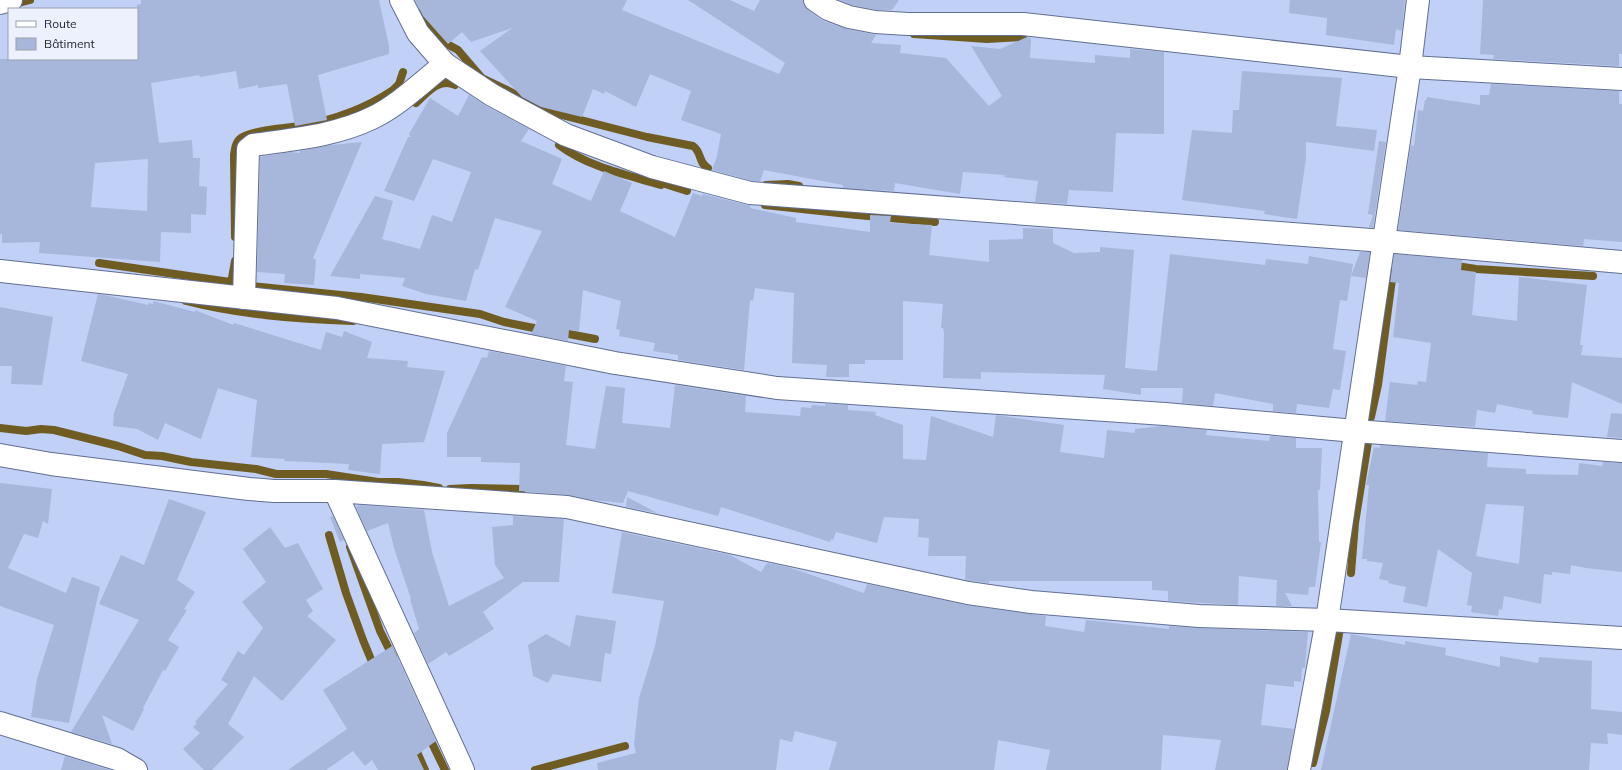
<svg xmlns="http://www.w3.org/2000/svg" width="1622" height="770" viewBox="0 0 1622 770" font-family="Mulish,sans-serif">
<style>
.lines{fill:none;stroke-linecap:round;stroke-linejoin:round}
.stream{stroke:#6f5c23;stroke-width:8}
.building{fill:#a7b6db;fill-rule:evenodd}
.minor-casing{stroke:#626f92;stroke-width:24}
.minor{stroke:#fff;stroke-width:22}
</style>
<rect width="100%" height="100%" fill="#c0d0f6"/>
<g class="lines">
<!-- stream -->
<g class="stream">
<polyline points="11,5 30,0"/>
<path d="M 418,13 L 447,44 L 458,50 L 482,78 L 509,91 L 546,111 L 647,137 L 693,146 C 702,152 698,163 708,168"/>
<polyline points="914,34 987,39 1023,37"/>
<path d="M 416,103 C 426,94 439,77 455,85"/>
<path d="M 559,145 C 588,167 627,175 661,185 L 662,183 L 687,191"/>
<polyline points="766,185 788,184 799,186"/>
<polyline points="765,205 857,215 935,222"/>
<path d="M 235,237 L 234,155 C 235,148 236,140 243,137 C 255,130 285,128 300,126 C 333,120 365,109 393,90 L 399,84 L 403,72"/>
<polyline points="99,263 230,282 232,278 235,261"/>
<polyline points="1450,265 1476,269 1593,276"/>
<polyline points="250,280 252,286 361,297 480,314 504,322 544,330"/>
<path d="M 186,301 C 240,315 297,319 353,321"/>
<polyline points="558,332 595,339"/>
<polyline points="1371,417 1378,385 1393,272"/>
<polyline points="0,428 26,431 41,429 54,430 118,446 145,455 162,456 191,462 256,469 276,474 326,474 378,482 398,482 423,485 439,488"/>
<polyline points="450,489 471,488 522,489"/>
<polyline points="329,535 346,593 363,640 375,669"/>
<polyline points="350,547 380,631 393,657"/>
<polyline points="1351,573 1355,523 1368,442"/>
<polyline points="428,735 445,770"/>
<polyline points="414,745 425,770"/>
<polyline points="1313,763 1326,711 1340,628"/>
<polyline points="535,770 625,746"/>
</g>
</g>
<!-- building -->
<g class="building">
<path d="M 141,0 L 379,0 L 389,46 L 389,54 L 318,75 L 327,120 L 295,126 L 287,84 L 258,88 L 258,85 L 239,89 L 236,71 L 200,77 L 199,75 L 151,83 L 159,143 L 192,140 L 193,158 L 200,158 L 199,186 L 207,187 L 206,215 L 191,214 L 191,233 L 161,232 L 160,262 L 39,253 L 40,242 L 2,243 L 2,234 L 0,234 L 0,59 L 137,59 L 137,5 L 141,4 ZM 148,159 L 147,211 L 91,207 L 95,163 Z"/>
<polygon points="415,0 627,0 622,10 779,74 785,63 688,0 730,0 754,11 760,0 803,0 804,6 808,10 823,21 847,29 876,35 871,43 901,45 900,53 946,58 989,106 1002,96 971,46 1000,49 1027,37 1031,38 1030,58 1095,63 1095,55 1130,58 1130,49 1164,52 1164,134 1116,133 1113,192 1069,190 1067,204 1035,202 1038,181 1004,177 1005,175 963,172 960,194 895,183 894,191 843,188 843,185 764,170 760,181 752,181 712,170 717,156 721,134 681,120 691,91 650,74 636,107 605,91 604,94 593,89 582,117 541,107 522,97 480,51 512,28 471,42 462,32 448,44 423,16"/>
<polygon points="839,0 899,0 892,10 877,10 852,5"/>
<polygon points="1290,0 1405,0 1402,31 1396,29 1394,45 1326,35 1327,18 1289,13"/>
<polygon points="1483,0 1622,0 1622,54 1619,54 1619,66 1493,59 1494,55 1480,54"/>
<polygon points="1242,71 1342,78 1336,126 1377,130 1374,151 1306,142 1306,159 1297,219 1264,214 1265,211 1182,200 1192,130 1232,133 1233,110 1239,110"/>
<polygon points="1491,84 1619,91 1619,104 1622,104 1622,242 1584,239 1583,246 1398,230 1411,145 1414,146 1418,110 1423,111 1425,100 1426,100 1427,97 1480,105 1480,95 1489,95"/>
<polygon points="469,95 486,106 529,129 521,141 562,159 552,184 591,201 604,171 632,183 620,211 675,237 693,193 702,196 703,194 751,206 750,208 796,218 796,222 870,232 870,215 891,216 890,223 932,225 929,255 989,262 989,240 1023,239 1023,228 1053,229 1053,243 1074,253 1100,252 1100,247 1134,250 1125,368 1157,371 1170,254 1265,265 1266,259 1308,264 1309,256 1353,264 1351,276 1360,252 1370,252 1366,278 1351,276 1347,301 1340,300 1333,349 1346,351 1340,390 1333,389 1329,408 1297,404 1296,413 1273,411 1273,404 1215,393 1213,406 1182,403 1183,388 1141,388 1141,395 1103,389 1105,375 981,372 981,379 943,378 944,333 943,328 941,328 943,304 903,301 903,360 865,360 865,364 849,364 849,377 826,377 827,365 792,363 794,293 755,288 753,301 750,300 744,370 678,360 678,355 653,351 655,343 619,336 620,330 616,329 621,301 583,290 579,331 569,330 568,341 531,334 537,321 505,307 542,231 495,218 478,270 475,269 466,301 426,294 402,286 405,278 360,274 360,279 330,276 375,196 393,201 382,239 420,249 432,215 452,222 471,172 433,159 414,201 384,191 408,137 411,137 409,134 430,98 458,116"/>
<polygon points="1379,141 1386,142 1373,228 1369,227 1373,215 1368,214"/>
<polygon points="362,142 313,258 316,260 314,285 284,283 285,274 257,272 260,157 290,152 300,153 300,151 332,145"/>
<polygon points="1394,254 1462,260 1461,270 1476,272 1472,315 1517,321 1519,277 1587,285 1580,345 1583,345 1581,355 1622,358 1622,404 1572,382 1568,418 1532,414 1533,411 1497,404 1495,413 1477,410 1475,427 1385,421 1390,382 1417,385 1418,381 1426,382 1431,343 1393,337 1399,283 1390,282"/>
<polygon points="98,294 109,296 148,305 149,303 153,304 153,301 195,312 195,310 233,325 234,323 321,350 326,332 342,337 344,331 372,342 367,358 408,361 407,367 445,371 424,442 382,444 380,474 348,470 349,464 284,461 285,459 251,457 257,400 218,388 201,439 165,423 158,440 137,429 113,426 114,413 128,374 81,361"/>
<polygon points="0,307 53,317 42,385 11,384 12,366 0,366"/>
<polygon points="489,351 566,366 564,381 573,382 566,445 595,449 606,386 625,388 622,423 670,428 675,385 746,396 745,412 800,416 801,407 811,408 812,405 825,406 825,404 848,405 848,410 876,412 875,415 903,425 903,459 926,460 931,416 993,437 996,415 1064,425 1060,452 1104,458 1107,430 1135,433 1135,429 1161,426 1207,430 1206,435 1269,441 1270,436 1296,438 1296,448 1322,448 1320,490 1318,490 1319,542 1321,542 1315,587 1309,587 1308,595 1285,593 1292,606 1276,606 1277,580 1239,576 1238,605 1168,601 1168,591 1152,590 1152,581 989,581 989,583 965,580 966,556 928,556 929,538 918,537 919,519 884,517 877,543 836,532 833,540 831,539 830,542 721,507 718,516 628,491 623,503 592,500 568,495 519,491 520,463 481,462 481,457 447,457 447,433 482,357 487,358"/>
<polygon points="1611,413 1622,414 1622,438 1607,437"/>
<path d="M 1380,445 L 1488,453 L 1487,467 L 1526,469 L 1526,474 L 1578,475 L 1579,463 L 1602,466 L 1603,462 L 1622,463 L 1622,572 L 1586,568 L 1571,565 L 1570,574 L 1552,572 L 1552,575 L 1544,574 L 1541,604 L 1504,596 L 1502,610 L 1499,609 L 1498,616 L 1471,612 L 1472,606 L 1467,605 L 1472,573 L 1438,549 L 1427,607 L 1403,602 L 1406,587 L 1388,583 L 1389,581 L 1379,579 L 1383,563 L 1367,561 L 1367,559 L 1362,559 L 1369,485 L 1366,485 L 1374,447 L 1380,448 ZM 1486,504 L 1524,506 L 1519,564 L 1476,556 Z"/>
<polygon points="0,483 52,489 48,524 43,521 38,538 24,534 8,568 66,593 72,577 100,587 69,723 31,717 37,679 54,625 0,606"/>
<polygon points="627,497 657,513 626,507"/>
<polygon points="169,499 206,512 177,580 195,592 184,609 187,610 168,640 179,647 165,671 163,670 143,708 144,709 133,731 102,715 112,744 71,732 139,620 99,604 121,555 144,565"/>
<polygon points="359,505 424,510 432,552 449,606 504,578 495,565 492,527 513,525 513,516 564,519 559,582 523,582 483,612 494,629 449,656 446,652 428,664 414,633 419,629 410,599 411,599 394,548 388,523 367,531 356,507"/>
<polygon points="333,516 344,540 340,542 330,517"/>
<polygon points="270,527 285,548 298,543 323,589 306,600 313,611 307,616 336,640 282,701 254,676 228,724 244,737 212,770 204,770 183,749 200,733 193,727 197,723 195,722 228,684 221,680 238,651 244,655 263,628 242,602 266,582 243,549"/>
<polygon points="622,532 730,555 761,572 767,563 788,567 864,593 867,584 966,605 1046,616 1045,626 1084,632 1086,620 1169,629 1169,626 1199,628 1308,632 1305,668 1302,668 1301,682 1294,681 1294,687 1266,684 1261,725 1294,729 1287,770 1215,770 1221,740 1163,735 1161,770 1046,770 1050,750 998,740 994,770 829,770 837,742 795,731 792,742 780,739 776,770 598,770 597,763 636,753 634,744 639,698 655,646 664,601 612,593"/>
<polygon points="576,615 616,621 611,654 605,653 601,682 553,674 548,683 533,676 528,645 546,634 570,647"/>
<polygon points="1351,634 1405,645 1405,641 1446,648 1445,655 1500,667 1500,656 1538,663 1539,657 1592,661 1591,709 1622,712 1622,735 1607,733 1608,744 1591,743 1589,770 1321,770"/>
<polygon points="392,646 436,741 417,755 424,770 378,770 372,760 365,766 353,751 326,770 288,770 347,729 323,690"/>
<polygon points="65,756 110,770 61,770"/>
</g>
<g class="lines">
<!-- minor casing -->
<g class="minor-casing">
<g id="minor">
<polyline points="401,0 418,33 445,64 492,95 566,135 652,167 750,193 1384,241 1622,262"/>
<polyline points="815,0 828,9 849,17 875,22 908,24 1023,24 1410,67 1622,79"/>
<polyline points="0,3 11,0"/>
<polyline points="0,271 337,308 615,363 777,388 1165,414 1355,431 1622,451"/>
<path d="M 244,298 L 248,149 L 253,145 C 293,139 335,136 372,118 C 399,105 422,82 445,64"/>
<polyline points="0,455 51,464 249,489 274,491 335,491 567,507 968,593 1031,602 1199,616 1327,620 1622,638"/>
<polyline points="335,491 463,770"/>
<polyline points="0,723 117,759 136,770"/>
<polyline points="1299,770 1327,620 1410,67 1418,0"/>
</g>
</g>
<!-- minor -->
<use href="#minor" class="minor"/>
</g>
<!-- legend -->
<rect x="8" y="8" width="130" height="52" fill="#ecf1fd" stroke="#9ba0ad"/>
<rect x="16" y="21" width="20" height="6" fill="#ffffff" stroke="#9ba0ad"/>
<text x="44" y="28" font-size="12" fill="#212735">Route</text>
<rect x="16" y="38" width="20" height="12" fill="#a7b6db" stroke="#9ba0ad"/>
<text x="44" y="48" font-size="12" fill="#212735">Bâtiment</text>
</svg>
